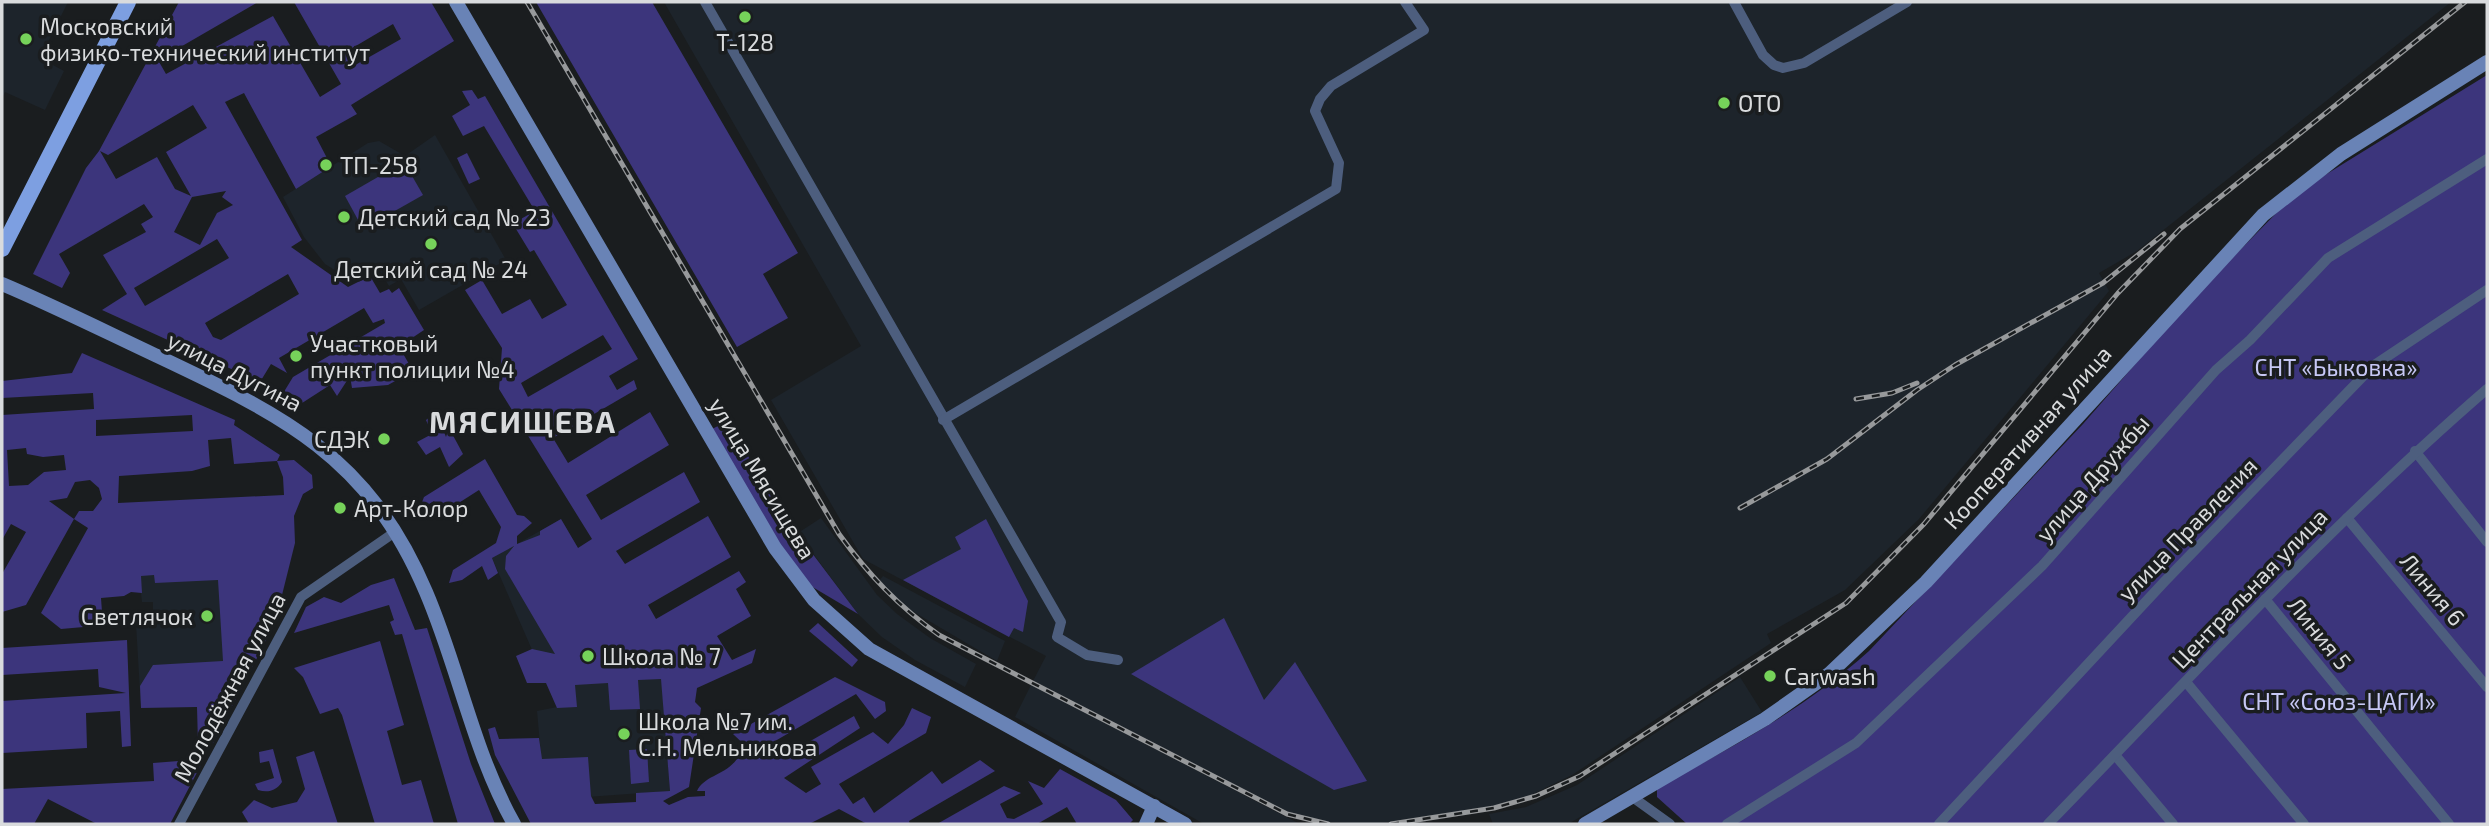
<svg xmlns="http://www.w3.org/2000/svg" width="2489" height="826" viewBox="0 0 2489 826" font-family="'Exo 2',sans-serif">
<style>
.built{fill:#1d242b}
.green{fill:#3c357c;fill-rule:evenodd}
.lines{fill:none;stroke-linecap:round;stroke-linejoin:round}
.street{stroke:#4d5e7e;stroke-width:10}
.secondary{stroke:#6983b6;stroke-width:14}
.primary{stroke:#7d9fe1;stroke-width:16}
.rail-casing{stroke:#97999b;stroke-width:5}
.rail{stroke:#1a1d1f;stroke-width:2.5;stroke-dasharray:8;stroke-linecap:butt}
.poi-dot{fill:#76d25a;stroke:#1a1d1f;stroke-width:2.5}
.labels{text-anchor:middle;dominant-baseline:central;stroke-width:7;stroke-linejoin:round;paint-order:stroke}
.poi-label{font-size:23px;fill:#d9dbdd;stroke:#1a1d1f;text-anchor:start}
.park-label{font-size:23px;fill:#c7c8f5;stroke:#1a1d1f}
.street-label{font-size:23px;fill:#d9dbdd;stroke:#1a1d1f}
.district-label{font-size:30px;font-weight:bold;letter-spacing:2px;fill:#d9dbdd;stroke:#1a1d1f}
</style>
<rect width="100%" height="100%" fill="#1a1d1f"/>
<!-- built -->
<g class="built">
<polygon points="2,2 68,2 40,58 64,71 45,110 5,92 2,98"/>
<polygon points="664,2 2451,2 2137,251 2099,273 2109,291 1919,519 1845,590 1767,634 1771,643 1572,775 1529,796 1494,806 1377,824 1328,822 1286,812 1160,748 1033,681 1046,656 863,559 771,400 861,346"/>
<polygon points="435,135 506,260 419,310 401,279 389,286 377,266 349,279 325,264 304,237 283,197 368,143 379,141 405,156"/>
<polygon points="821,518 877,595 897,614 930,638 976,664 965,687 915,660 882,637 858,614 798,533"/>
<polygon points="561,519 646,664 661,671 670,791 545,800 537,711 557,707 492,558"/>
<polygon points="270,527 252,671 141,708 136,624 142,623 142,613 153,613 153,602 142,602 141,593 131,591 128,535"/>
<polygon points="883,576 1005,641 997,661 907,608 879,581"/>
<polygon points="1740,677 1762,712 1568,824 1493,824 1489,814 1526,807 1577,785"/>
<polygon points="1032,683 1144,743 1300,824 1204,824 1015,717"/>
</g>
<!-- green -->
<g class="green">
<path d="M 179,2 L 258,2 L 158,60 L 166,74 L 273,16 L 320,97 L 341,84 L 294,2 L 431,2 L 454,41 L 351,105 L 357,114 L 316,137 L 328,160 L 320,164 L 324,171 L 296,189 L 244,93 L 225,102 L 302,240 L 291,247 L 348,287 L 370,276 L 380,293 L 389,289 L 392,293 L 399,288 L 424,330 L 400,346 L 397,343 L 413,371 L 388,385 L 352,388 L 350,376 L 337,396 L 330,385 L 299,405 L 282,395 L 293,377 L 385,323 L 384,319 L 373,323 L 364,308 L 279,358 L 287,373 L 271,364 L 260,382 L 102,310 L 127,294 L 103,255 L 146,232 L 141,224 L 153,217 L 144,204 L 59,254 L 70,273 L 62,288 L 33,274 L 86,168 L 99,151 ZM 393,24 L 401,39 L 357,64 L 349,50 ZM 193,105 L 207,128 L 166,152 L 191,196 L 175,189 L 157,157 L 116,179 L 100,151 L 108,155 ZM 226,191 L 222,197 L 233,205 L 217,213 L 200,245 L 174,232 L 192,197 ZM 217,239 L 229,258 L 145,306 L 134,288 ZM 288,274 L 299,294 L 221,340 L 213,337 L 205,323 Z"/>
<polygon points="536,2 652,2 798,253 763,274 788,318 737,347"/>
<path d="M 2487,75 L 2487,824 L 1687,824 L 1657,797 L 1657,788 C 1732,747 1806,708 1869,651 L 2083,424 L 2193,298 L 2296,193 Z"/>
<path d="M 472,90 L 478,99 L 485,96 L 638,359 L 609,376 L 617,390 L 634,380 L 637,389 L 553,438 L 568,463 L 650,412 L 669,445 L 586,495 L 601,520 L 684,472 L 700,502 L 616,551 L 625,564 L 708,516 L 731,557 L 648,605 L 656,619 L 739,571 L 746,582 L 736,589 L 751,616 L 717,636 L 732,660 L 756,649 L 752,663 L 697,688 L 695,702 L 701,708 L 689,787 L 663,801 L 669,805 L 688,797 L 705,796 L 705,791 L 697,791 C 704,775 728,775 739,756 L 752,752 L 733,734 L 835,677 L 885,702 L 886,711 L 875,719 L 856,694 L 770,744 L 779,759 L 854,716 L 860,728 L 784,778 L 806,793 L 821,784 L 811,767 L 873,732 L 888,744 L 904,725 L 912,708 L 931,717 L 926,733 L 839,784 L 853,804 L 864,797 L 874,813 L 932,771 L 942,784 L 980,760 L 995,771 L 909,821 L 910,824 L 867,824 L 839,809 L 809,824 L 531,824 L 495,755 L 488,729 L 495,727 L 499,739 L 539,738 L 542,759 L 588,757 L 591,796 L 595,804 L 636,802 L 636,793 L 670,791 L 661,679 L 638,680 L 640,709 L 610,710 L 608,683 L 575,685 L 577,707 L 557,708 L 546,683 L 527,683 L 516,656 L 532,649 L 555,654 L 505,569 L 506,556 L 514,546 L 492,558 L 498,573 L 488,580 L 482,566 L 462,580 L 449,583 L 453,570 L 496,543 L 501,527 L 479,490 L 443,513 L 434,501 L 419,510 L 424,497 L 485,459 L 517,515 L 524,516 L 532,523 L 517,536 L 517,544 L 540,535 L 540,531 L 561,519 L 578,548 L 592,539 L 499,389 L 502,348 L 465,290 L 482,280 L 502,314 L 530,299 L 542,319 L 567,305 L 534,250 L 530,252 L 516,229 L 519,220 L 535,211 L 484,126 L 463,136 L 452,116 L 470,105 L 462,91 ZM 603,335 L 612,349 L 528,397 L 521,383 Z"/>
<polygon points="467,153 480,179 469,184 457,158"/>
<polygon points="404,162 423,195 363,229 345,196"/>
<path d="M 82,353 L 235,420 L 234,425 L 280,455 L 277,461 L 294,460 L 312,475 L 313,488 L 303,494 L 294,516 L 295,543 L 275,623 L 213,743 L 198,744 L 197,707 L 141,708 L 140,686 L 153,665 L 223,661 L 218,580 L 155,583 L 154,575 L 141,576 L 142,593 L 131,592 L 124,596 L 101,598 L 102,612 L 95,626 L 61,629 L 41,613 L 88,528 L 74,519 L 26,605 L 2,612 L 2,574 L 26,532 L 11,524 L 2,540 L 2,415 L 94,409 L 93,393 L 2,398 L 2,381 L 72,373 ZM 192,415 L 193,431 L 96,436 L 96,420 ZM 231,438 L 234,464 L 277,461 L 283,477 L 284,495 L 118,503 L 119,476 L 192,471 L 210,466 L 208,440 ZM 26,448 L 27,454 L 43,457 L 64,455 L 66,470 L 44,472 L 28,485 L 9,486 L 7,450 ZM 90,480 L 99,488 L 102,499 L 93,511 L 79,511 L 74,519 L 49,501 L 67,498 L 75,482 Z"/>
<polygon points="430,417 440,422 446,437 449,428 463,454 449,467 440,447 426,455 417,442 432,434 426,420"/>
<polygon points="728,421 778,508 858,614 794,576 708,431"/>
<polygon points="986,519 1028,601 1023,632 1014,628 1009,637 903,580 961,549 955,537"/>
<polygon points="394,578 415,630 427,628 471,764 495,824 458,824 402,634 395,635 390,622 394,620 389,605 294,633 306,607 324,597 341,603 371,585"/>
<polygon points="1224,618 1264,700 1295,662 1367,781 1334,790 1131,674"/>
<polygon points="818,623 858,660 852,667 809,631"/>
<polygon points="127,640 131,746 122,747 120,711 86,713 87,748 2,753 2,701 126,693 99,687 98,669 2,675 2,648"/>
<polygon points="380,641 404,725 387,731 402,785 421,780 434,824 375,824 342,715 338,708 320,714 303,677 294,668"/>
<path d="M 273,749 L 282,782 C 276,791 268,793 258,790 L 255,784 L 274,778 L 269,761 L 260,763 L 259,752 Z"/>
<polygon points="647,749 649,782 631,784 629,750"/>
<polygon points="314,751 338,824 249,824 242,812 254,800 272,808 297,802 305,789 296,757"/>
<polygon points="204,759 170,824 97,824 48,799 34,824 2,824 2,789 154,781 153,763"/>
<polygon points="1060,769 1116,800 1133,820 1129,824 1077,824 1067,807 1037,824 937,824 1004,786 1021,793 1000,804 1007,818 1014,819 1043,804 1028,781 1044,788"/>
</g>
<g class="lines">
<!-- street -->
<g class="street">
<polyline points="705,2 1061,622 1057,637 1087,655 1118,660"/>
<polyline points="1734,2 1763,55 1774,65 1783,68 1804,63 1907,2"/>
<polyline points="943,420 1336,189 1339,163 1315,111 1320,99 1331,86 1424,30 1405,2"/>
<polyline points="2415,451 2487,542"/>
<polyline points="2347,518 2487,687"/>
<polyline points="2265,599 2449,824"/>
<polyline points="2186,682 2304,824"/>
<polyline points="2115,755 2173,824"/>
<polyline points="1631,796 1670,824"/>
<polyline points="179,824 301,597 395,532"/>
<polyline points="1727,824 1856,743 2042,566 2216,370 2250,340 2328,258 2487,159"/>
<polyline points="1939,824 2165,581 2373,366 2487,290"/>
<path d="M 2048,824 C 2192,676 2331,524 2487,389"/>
</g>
<!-- secondary -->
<g class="secondary">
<polyline points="456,2 775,548 814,600 869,649 1185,824"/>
<path d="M 2,284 C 54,306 104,331 155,355 C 282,415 368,455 426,592 C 459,669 473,751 514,824"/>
<polyline points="1146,824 1154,806"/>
<polyline points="1585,824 1765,719 1829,674 1926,582 2263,215 2341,154 2487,62"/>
</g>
<!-- primary -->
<polyline class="primary" points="2,249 128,2"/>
<!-- rail casing -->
<g class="rail-casing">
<g id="rail">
<path d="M 527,2 L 839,534 C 868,574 898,606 939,635 L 1287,814 L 1328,824"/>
<polyline points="1856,399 1892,393 1917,383"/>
<polyline points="1740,508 1827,459 1917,390 1955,365 2103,283 2164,234"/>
<polyline points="1391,824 1494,808 1536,796 1580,776 1846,603 1924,524 2118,293 2180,229 2465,2"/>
</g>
</g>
<!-- rail -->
<use href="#rail" class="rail"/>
</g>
<!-- markers -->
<g class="poi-dot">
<circle cx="745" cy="17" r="7"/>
<circle cx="26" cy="39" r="7"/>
<circle cx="1724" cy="103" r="7"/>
<circle cx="326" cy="165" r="7"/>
<circle cx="344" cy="217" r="7"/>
<circle cx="431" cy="244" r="7"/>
<circle cx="296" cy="356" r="7"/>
<circle cx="384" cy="439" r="7"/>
<circle cx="340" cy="508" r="7"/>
<circle cx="207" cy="616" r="7"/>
<circle cx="588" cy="656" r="7"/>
<circle cx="1770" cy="676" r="7"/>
<circle cx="624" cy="734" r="7"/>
</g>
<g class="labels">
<!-- poi labels -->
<g class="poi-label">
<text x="40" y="26">Московский<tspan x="40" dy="26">физико-технический институт</tspan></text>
<text x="745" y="42" text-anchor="middle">Т-128</text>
<text x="1738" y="103">ОТО</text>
<text x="340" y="165">ТП-258</text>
<text x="358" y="217">Детский сад № 23</text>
<text x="431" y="269" text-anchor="middle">Детский сад № 24</text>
<text x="310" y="343">Участковый<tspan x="310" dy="26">пункт полиции №4</tspan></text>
<text x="370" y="439" text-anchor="end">СДЭК</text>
<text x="354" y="508">Арт-Колор</text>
<text x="193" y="616" text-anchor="end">Светлячок</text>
<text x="602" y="656">Школа № 7</text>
<text x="1784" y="676">Carwash</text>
<text x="638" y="721">Школа №7 им.<tspan x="638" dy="26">С.Н. Мельникова</tspan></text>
</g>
<!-- park labels -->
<g class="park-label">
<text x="2336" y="367">СНТ «Быковка»</text>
<text x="2339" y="701">СНТ «Союз-ЦАГИ»</text>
</g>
<!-- street labels -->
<g class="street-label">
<text transform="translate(235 371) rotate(27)">улица Дугина</text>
<text transform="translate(2027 437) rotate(-48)">Кооперативная улица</text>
<text transform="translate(763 478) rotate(59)">улица Мясищева</text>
<text transform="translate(2092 478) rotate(-49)">улица Дружбы</text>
<text transform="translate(2187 529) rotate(-46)">улица Правления</text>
<text transform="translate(2249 588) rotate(-46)">Центральная улица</text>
<text transform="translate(2433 589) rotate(50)">Линия 6</text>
<text transform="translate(2320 633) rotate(51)">Линия 5</text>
<text transform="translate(229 687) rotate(-62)">Молодёжная улица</text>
</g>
<!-- district labels -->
<g class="district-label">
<text x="523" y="421">МЯСИЩЕВА</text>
</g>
</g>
<!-- border -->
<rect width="2489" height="826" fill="none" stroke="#d9dbdd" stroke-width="7"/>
</svg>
